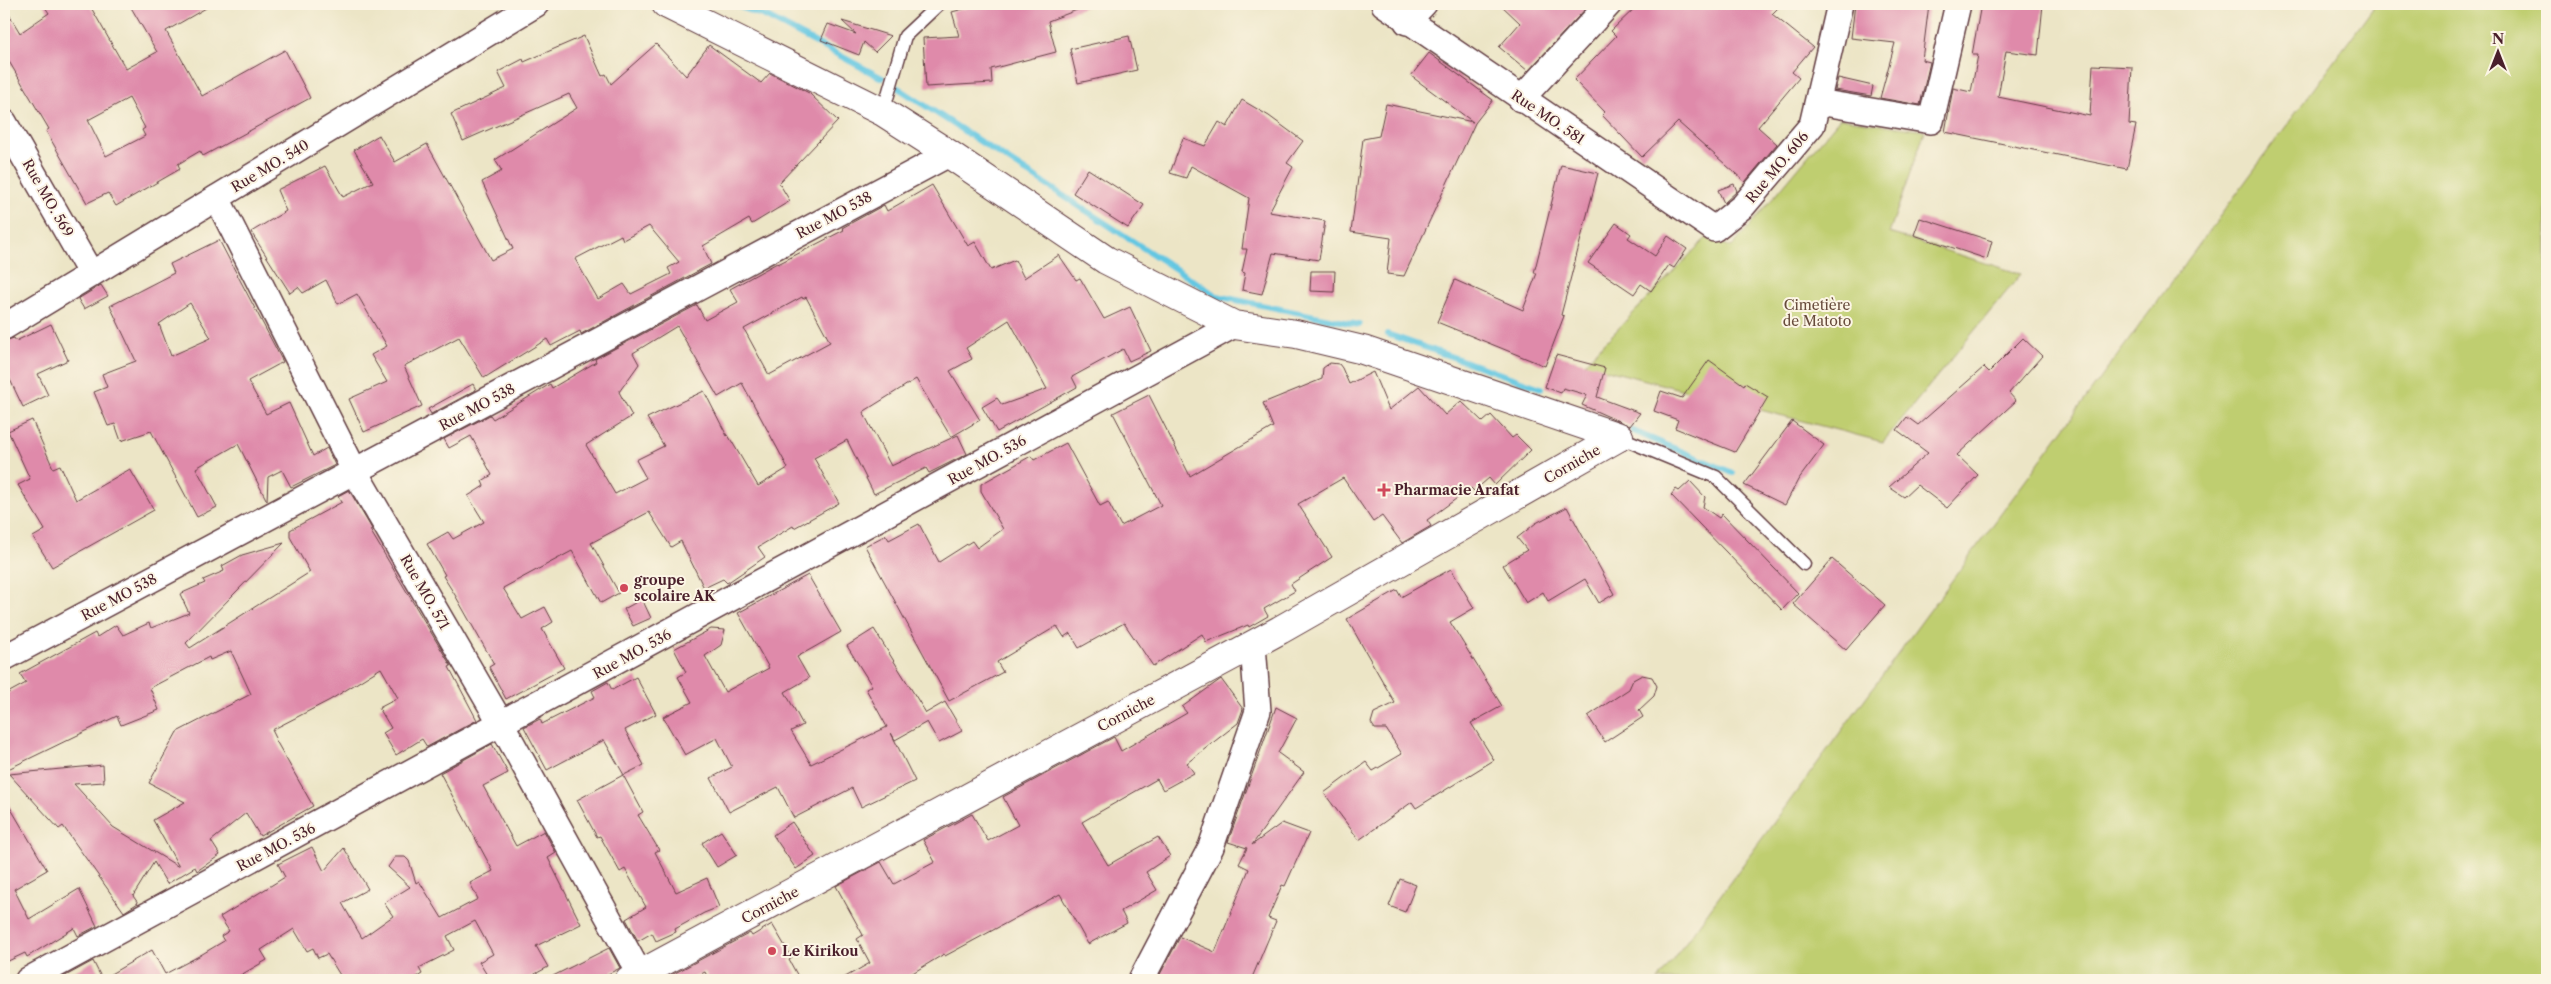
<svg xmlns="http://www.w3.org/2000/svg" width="2551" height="984" viewBox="0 0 2551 984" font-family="'Libre Caslon Text',serif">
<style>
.green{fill:#bfce70;stroke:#84764e}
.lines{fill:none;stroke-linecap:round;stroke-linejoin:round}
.stream{stroke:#64c7e2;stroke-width:6}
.building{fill:#df8aaa;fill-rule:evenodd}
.service-casing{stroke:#623d42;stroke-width:15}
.minor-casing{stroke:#623d42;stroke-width:28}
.tertiary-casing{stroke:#623d42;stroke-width:30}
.service{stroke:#fff;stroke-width:12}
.minor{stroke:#fff;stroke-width:25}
.tertiary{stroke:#fff;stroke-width:28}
.poi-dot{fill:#d1495b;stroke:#fcf5e5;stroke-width:2}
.labels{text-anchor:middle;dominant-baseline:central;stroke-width:4;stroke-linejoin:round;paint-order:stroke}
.street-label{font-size:14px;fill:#4a1f2b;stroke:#fcf5e5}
.park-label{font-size:14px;fill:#674b3c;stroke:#fcf5e5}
.poi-label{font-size:14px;font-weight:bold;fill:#4a1f2b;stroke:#fcf5e5;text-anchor:start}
</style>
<rect width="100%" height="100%" fill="#fcf5e5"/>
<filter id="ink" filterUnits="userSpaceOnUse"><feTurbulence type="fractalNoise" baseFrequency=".02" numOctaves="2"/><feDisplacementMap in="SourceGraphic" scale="10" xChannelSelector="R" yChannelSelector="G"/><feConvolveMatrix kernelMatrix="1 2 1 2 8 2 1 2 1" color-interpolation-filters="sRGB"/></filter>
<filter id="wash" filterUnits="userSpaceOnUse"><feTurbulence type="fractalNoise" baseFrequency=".0096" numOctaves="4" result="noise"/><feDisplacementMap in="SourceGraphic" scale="20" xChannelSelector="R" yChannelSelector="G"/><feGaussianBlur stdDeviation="1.12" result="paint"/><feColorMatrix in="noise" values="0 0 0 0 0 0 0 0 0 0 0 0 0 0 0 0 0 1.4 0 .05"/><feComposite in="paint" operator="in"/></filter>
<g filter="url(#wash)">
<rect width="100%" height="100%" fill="#ece5c6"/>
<!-- green -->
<g class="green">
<polygon points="2376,4 2547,4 2547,980 1658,980"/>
<polygon points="1840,118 1925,131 1889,233 2021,274 1883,442 1584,364 1706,238 1732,247"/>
</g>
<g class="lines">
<!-- stream -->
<g class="stream">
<polyline points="732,4 767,17 882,78"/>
<polyline points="898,88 1217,296 1359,325"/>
<polyline points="1387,334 1541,388"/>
<polyline points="1633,431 1733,473"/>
</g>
</g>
<g id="blocks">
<!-- building -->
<g class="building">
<path d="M 43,4 L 89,4 L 126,69 L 157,52 L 129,4 L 213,4 L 166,31 L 202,96 L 285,50 L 310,98 L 203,156 L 200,151 L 178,164 L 180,169 L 116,206 L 108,193 L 87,203 L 46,131 L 49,129 L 4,53 L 4,6 L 20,33 L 49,13 ZM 129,98 L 145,128 L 142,130 L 145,136 L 106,156 L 88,120 Z"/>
<polygon points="981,4 1090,4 1090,5 1048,21 1056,52 991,69 992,83 926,87 923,38 959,36 952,12"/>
<polygon points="1500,4 1590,4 1528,71 1499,47 1520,23"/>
<polygon points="1639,4 1782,4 1772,14 1813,47 1792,72 1799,78 1758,127 1777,144 1745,182 1678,122 1642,157 1602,115 1605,112 1574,80 1616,36 1611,31"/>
<polygon points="1855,4 1929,4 1922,60 1930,62 1920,105 1880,98 1895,43 1851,38"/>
<polygon points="1981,4 2043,4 2038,55 2006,51 1998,97 2090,116 2093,65 2132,67 2129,124 2136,125 2127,169 1945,132 1953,88 1971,92 1978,55 1972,55"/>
<polygon points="842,21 891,36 875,52 864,42 859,55 821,40 828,24 856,34"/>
<path d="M 584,36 L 602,76 L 606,74 L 611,84 L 656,44 L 686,76 L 709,45 L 761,83 L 770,73 L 809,93 L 838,121 L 779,183 L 790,201 L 752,224 L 749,219 L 703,246 L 711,264 L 581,334 L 580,331 L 551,346 L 547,339 L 484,378 L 459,337 L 404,366 L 422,406 L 364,432 L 349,399 L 387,382 L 371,355 L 387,346 L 357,294 L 338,304 L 326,280 L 303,293 L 298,287 L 290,293 L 251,232 L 286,211 L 277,190 L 325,166 L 343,197 L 373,182 L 354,150 L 379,135 L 395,162 L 427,144 L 491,260 L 513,249 L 482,182 L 502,171 L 495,160 L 577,108 L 569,94 L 463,141 L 451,114 L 506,88 L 498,72 L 523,59 L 524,62 ZM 649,226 L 679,262 L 668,268 L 671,274 L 631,294 L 624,284 L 598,299 L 575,259 L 621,235 L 623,240 Z"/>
<polygon points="1129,36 1137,70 1078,83 1070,49"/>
<polygon points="1429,53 1493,100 1475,123 1404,276 1387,274 1391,238 1351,232 1363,139 1379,136 1386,104 1473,122 1411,76"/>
<polygon points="1838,78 1873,86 1871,96 1835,90"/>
<polygon points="1242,100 1269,116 1303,141 1287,163 1293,167 1269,212 1325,221 1319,260 1273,253 1262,294 1242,290 1245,273 1242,272 1247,249 1242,249 1249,198 1191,166 1186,178 1170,173 1183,138 1205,146 1219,122 1227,127"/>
<polygon points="1561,165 1598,173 1561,315 1564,316 1545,366 1437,322 1455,280 1523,310 1537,273 1534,273"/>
<polygon points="1088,169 1144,205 1128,228 1073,193"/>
<polygon points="1734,184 1737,191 1724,203 1718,190"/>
<path d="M 932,185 L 968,246 L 975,242 L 991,270 L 1015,260 L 1024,278 L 1059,255 L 1076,280 L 1080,278 L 1104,319 L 1130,307 L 1151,351 L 1129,361 L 1123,349 L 1072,377 L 1077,387 L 997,432 L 982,407 L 997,398 L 1002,405 L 1047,389 L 1009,320 L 966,348 L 972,359 L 950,371 L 980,420 L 951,437 L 916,379 L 863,412 L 891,466 L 958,435 L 967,454 L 929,473 L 926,468 L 874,494 L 847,440 L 814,458 L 839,503 L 794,528 L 793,526 L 758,547 L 765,557 L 727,583 L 723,579 L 704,588 L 681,541 L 671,547 L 649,512 L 591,543 L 619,593 L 601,603 L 572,551 L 503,588 L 522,619 L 545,607 L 553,622 L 542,629 L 564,668 L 506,699 L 489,667 L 494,664 L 455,595 L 443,576 L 445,575 L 427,544 L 448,532 L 453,539 L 484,522 L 468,496 L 484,486 L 482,481 L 492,475 L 471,436 L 449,448 L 444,439 L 490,415 L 493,419 L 550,384 L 552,388 L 596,362 L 595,359 L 697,305 L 705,320 L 738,302 L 730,289 L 777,263 L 778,264 L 844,230 L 842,228 L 884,205 L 887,211 ZM 802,297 L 803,299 L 806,297 L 830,342 L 769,375 L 744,329 ZM 677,326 L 718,397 L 742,383 L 788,468 L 758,486 L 728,435 L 727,436 L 704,391 L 647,418 L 664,446 L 636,460 L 646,478 L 615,494 L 586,445 L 632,416 L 619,392 L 639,364 L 633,353 Z"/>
<polygon points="1920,218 1992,241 1987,259 1914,235"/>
<polygon points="1616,223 1631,234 1628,238 1655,256 1668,236 1687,249 1674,268 1669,265 1651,291 1641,284 1634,294 1588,263"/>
<path d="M 219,240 L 283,362 L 248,381 L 266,414 L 289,403 L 313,456 L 327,448 L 335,465 L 291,487 L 282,470 L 268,477 L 267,501 L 238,444 L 196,468 L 217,507 L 197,517 L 151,431 L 121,441 L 115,424 L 108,426 L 94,392 L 107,387 L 102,374 L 136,361 L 110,306 L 174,273 L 170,264 ZM 190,303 L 211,338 L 171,356 L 159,324 Z"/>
<polygon points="1311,271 1335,271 1334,292 1310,291"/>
<polygon points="101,285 108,296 84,309 78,299"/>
<polygon points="51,324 68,360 38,374 48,395 23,407 4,367 4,341 14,338 16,341"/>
<polygon points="2023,338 2042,356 2009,393 2016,401 1957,455 1978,475 1947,508 1917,485 1904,497 1889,487 1928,453 1897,430 1907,417 1918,425 1984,367 1989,372"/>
<polygon points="1556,355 1605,368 1597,397 1640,413 1630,426 1582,405 1587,395 1563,388 1561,393 1545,387"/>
<polygon points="1709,360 1744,385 1745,383 1768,397 1735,452 1675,428 1678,420 1654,411 1661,391 1682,398"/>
<polygon points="1330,363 1339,364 1342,368 1349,384 1373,372 1389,410 1419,386 1445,415 1461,401 1483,422 1491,415 1512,438 1516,435 1531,450 1495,485 1489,478 1474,491 1471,488 1427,520 1431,526 1402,543 1382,516 1373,522 1343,478 1298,504 1332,557 1291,584 1295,591 1264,609 1268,616 1249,627 1248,625 1206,642 1202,634 1153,666 1124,623 1079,648 1070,633 1064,637 1057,626 997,662 1003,672 949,701 865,546 886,535 889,540 919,524 939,562 972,541 977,548 1003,529 981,491 981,484 1031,456 1034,460 1066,443 1100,506 1108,502 1121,526 1161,505 1113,413 1149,395 1190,476 1273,427 1263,403 1322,379 1323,368"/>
<polygon points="473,384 476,390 431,414 428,409"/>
<polygon points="32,420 53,468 60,465 76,500 130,469 154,510 52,567 33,537 45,530 18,485 30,479 8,431"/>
<polygon points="1792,421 1824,445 1798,480 1785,505 1744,485"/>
<polygon points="1690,481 1705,497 1703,507 1719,518 1722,514 1798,593 1782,610 1671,495 1676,489 1679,491"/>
<polygon points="349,490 372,529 370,530 451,666 449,667 477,720 427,747 422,739 396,755 383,733 391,728 379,708 398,698 381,668 330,700 272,730 276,738 275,739 313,806 260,836 246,813 211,841 220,855 197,871 195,867 167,884 154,862 133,896 138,903 124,912 63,826 59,829 9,774 103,765 104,782 74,784 113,827 179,867 153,820 185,802 149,783 177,732 251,694 231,651 210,660 209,657 150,688 159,710 121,725 117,716 4,771 4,695 26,683 20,674 95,633 97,637 116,625 123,635 149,623 151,628 189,613 180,594 205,583 203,580 224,571 222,566 242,555 284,543 186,643 190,648 310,572 290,537 290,530 342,502 338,496"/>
<polygon points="1567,507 1614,594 1599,603 1585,579 1548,601 1543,592 1526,603 1503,565 1527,550 1517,538 1536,523"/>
<polygon points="1832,559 1885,605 1846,650 1793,604"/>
<polygon points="1451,569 1474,608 1450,622 1502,706 1471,723 1494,760 1416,808 1412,802 1359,840 1324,793 1366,762 1373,771 1402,754 1386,729 1375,729 1371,723 1374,713 1395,703 1347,619 1397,590 1401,597"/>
<polygon points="808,575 841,632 797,657 809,678 785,692 803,725 791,731 811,764 887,727 866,689 872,686 847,646 874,629 926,713 945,702 962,731 939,743 927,722 895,740 891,733 915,781 861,807 852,788 794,818 778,787 729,812 711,778 732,767 717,738 685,755 663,717 692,702 678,677 686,672 674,649 711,629 725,630 721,645 705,656 725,692 769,668 738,613"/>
<polygon points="642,599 651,618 633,626 624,609"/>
<polygon points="1642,675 1652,677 1657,686 1654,696 1639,710 1643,717 1605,742 1588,716 1629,689 1633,680"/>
<polygon points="636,677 656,714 625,730 644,765 624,775 604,740 547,770 524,727 540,719 542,724 595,697 592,691 608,682 612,690"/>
<polygon points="1221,679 1243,709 1238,723 1187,763 1194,773 1163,790 1157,779 1082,822 1108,865 1158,837 1170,856 1146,872 1157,890 1121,911 1127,923 1088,944 1060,894 945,956 944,954 901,980 840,980 870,963 857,939 863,935 836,886 881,862 894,884 935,862 923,840 972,814 988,841 1018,825 1003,797 1114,737 1121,751 1187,713 1182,707"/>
<polygon points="1276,707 1297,718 1278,753 1304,772 1252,845 1282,823 1309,833 1285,886 1282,885 1268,918 1276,921 1251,980 1157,980 1180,937 1215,952 1249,869 1239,864 1247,848 1228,842"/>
<polygon points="492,744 508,773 483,786 516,846 544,831 556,853 548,858 581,924 536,946 548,967 524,980 490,980 479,962 493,954 475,921 447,936 454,950 419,968 422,974 412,980 343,980 327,954 318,958 313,948 307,951 294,929 261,950 267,960 232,980 58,980 93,961 102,979 152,950 165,974 199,956 224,941 221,936 229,931 220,917 285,877 278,864 312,847 324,871 344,848 368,889 342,903 362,938 393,916 384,903 410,887 388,867 395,857 405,857 409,861 416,883 419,881 442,918 478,899 470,883 493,871 440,773"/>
<polygon points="623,775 643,812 638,815 659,850 655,852 676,892 707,878 719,907 704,913 675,929 676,932 656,941 652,933 638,941 626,919 646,907 625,869 620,872 600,836 597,837 577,800"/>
<polygon points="4,797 47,870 14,889 29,919 79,889 97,926 78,936 74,928 27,957 25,953 4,963"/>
<polygon points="792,822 815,856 796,869 773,835"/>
<polygon points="721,831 737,855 717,867 702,843"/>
<polygon points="1400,879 1416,885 1405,912 1389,906"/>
<polygon points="772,924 792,958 789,960 800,980 709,980 705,972 689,980 662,980 750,933 752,936"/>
<polygon points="609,948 620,968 596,980 545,980"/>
</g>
</g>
</g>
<g filter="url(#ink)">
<use href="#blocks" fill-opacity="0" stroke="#623d42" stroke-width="1"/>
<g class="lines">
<!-- service casing -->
<g class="service-casing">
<g id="service">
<polyline points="883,112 905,36 939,4"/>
<polyline points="1619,437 1716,477 1804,564"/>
</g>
</g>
<!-- minor casing -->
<g class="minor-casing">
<g id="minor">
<polyline points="1384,4 1714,229 1743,206 1812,125 1840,4"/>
<polyline points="1407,22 1424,4"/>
<polyline points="1521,99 1609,4"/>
<polyline points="1818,102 1931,121 1958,4"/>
<polyline points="4,122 91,274"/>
<polyline points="217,198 355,472 502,725 643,980"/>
<polyline points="4,327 536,4"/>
<polyline points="4,658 949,154"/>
<polyline points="28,980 1234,325"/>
<polyline points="1141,980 1211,847 1258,711 1253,645"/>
</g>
</g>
<!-- tertiary casing -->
<g class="tertiary-casing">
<g id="tertiary">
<polyline points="666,4 883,112 949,154 1106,260 1234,325 1296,334 1363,350 1619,437"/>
<polyline points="629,980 1280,630 1619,437"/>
</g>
</g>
<!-- service -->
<use href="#service" class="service"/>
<!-- minor -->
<use href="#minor" class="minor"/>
<!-- tertiary -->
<use href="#tertiary" class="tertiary"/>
</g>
</g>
<!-- markers -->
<g class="poi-dot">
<path d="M1381.5 482.5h5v5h5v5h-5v5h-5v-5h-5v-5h5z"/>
<circle cx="624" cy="588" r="5"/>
<circle cx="772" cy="951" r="5"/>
</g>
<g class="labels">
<!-- street labels -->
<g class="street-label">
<text transform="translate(1548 117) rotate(34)">Rue MO. 581</text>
<text transform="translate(270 166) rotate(-31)">Rue MO. 540</text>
<text transform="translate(1777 167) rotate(-50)">Rue MO. 606</text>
<text transform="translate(48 198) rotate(60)">Rue MO. 569</text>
<text transform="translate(834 215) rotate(-28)">Rue MO 538</text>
<text transform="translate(477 407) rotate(-28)">Rue MO 538</text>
<text transform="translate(987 460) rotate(-29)">Rue MO. 536</text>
<text transform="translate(1572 464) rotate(-30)">Corniche</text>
<text transform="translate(425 592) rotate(60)">Rue MO. 571</text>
<text transform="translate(119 597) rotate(-28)">Rue MO 538</text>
<text transform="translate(632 654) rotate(-29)">Rue MO. 536</text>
<text transform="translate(1126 713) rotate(-28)">Corniche</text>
<text transform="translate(276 847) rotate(-28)">Rue MO. 536</text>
<text transform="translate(770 905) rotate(-28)">Corniche</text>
</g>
<!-- park labels -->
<g class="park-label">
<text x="1817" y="305">Cimetière<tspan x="1817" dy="16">de Matoto</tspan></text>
</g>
<!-- poi labels -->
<g class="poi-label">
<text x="1394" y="490">Pharmacie Arafat</text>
<text x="634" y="580">groupe<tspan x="634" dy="16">scolaire AK</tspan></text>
<text x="782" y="951">Le Kirikou</text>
</g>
</g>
<!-- margin -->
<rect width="2551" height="984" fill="none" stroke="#fcf5e5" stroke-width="20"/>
<!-- north arrow -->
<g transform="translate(2498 52)" stroke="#fcf5e5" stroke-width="4" paint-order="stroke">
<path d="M0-4L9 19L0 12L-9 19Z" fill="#4a1f2b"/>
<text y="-8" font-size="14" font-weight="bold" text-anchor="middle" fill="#4a1f2b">N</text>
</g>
</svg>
